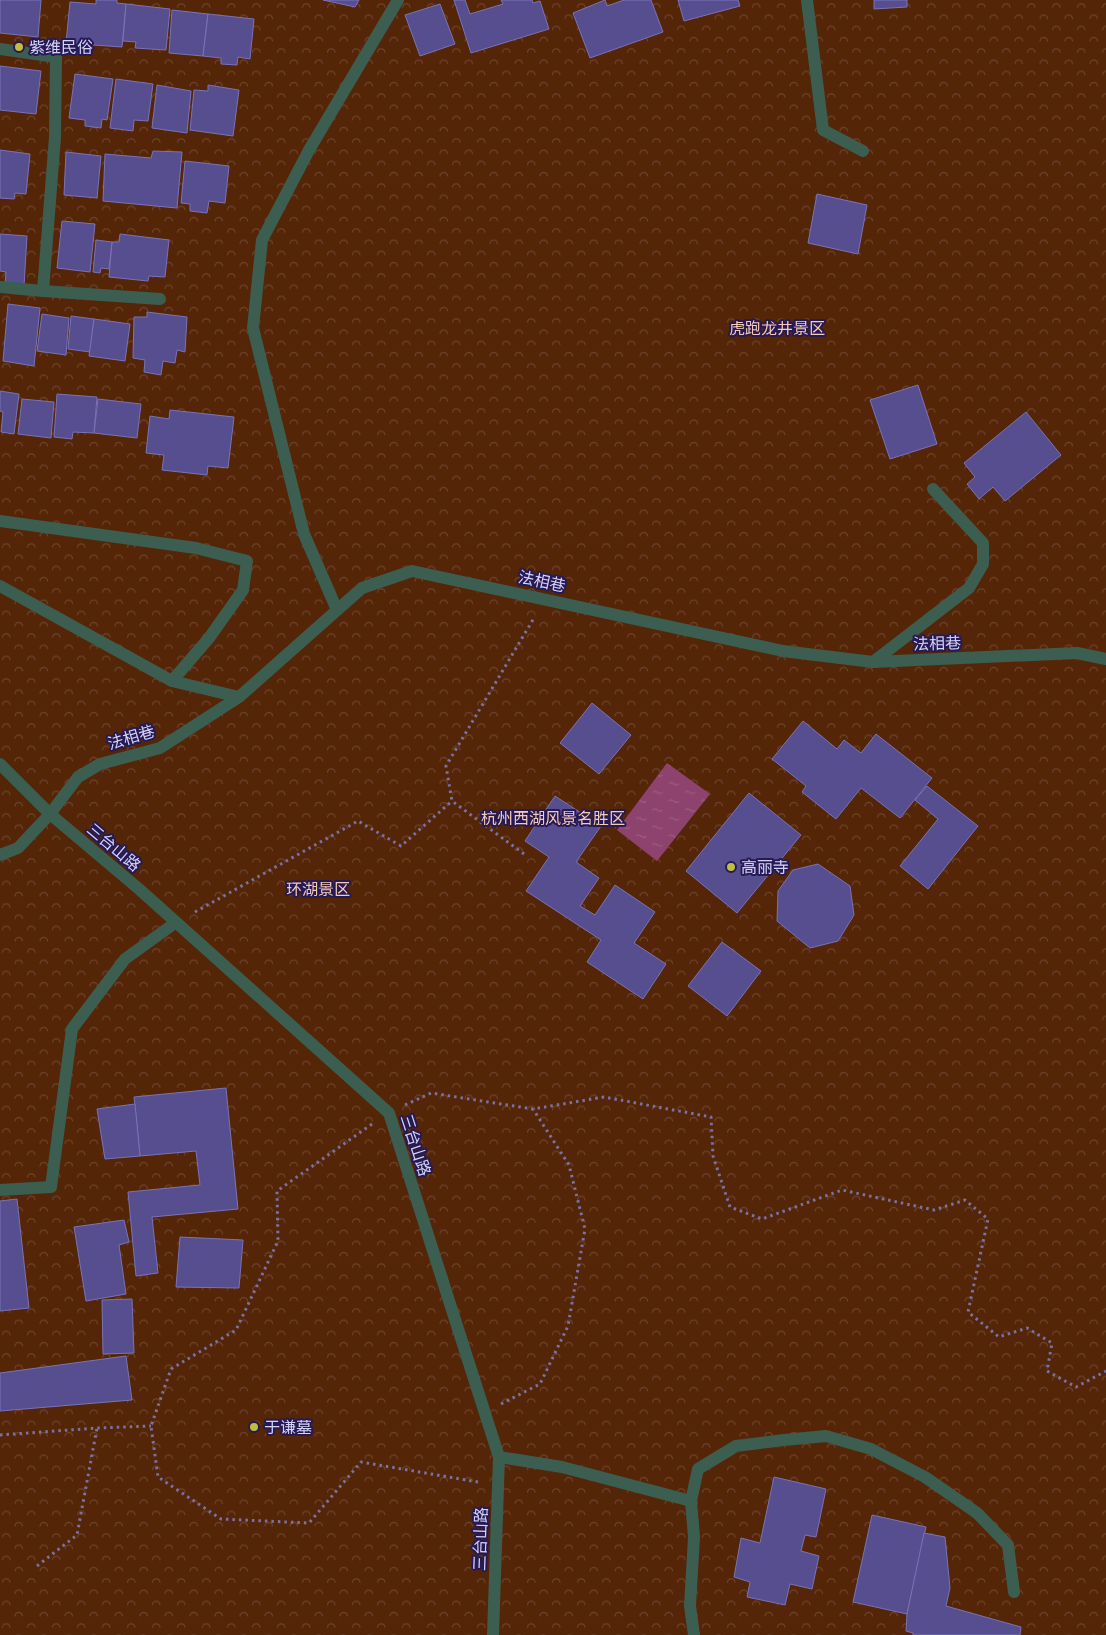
<svg xmlns="http://www.w3.org/2000/svg" width="1106" height="1635" viewBox="0 0 1106 1635" font-family="'Asap Condensed','Noto Sans SC',sans-serif">
<style>
.forest{fill:url(#forest-crowns)}
.water{fill:url(#water-ripples)}
.building{fill:#564e8e;stroke:#7973b7}
.lines{fill:none;stroke-linecap:round;stroke-linejoin:round}
.path{stroke:#7972a2;stroke-width:3;stroke-dasharray:2.5 4;stroke-linecap:butt}
.service{stroke:#3c5e50;stroke-width:12}
.minor{stroke:#3c5e50;stroke-width:12}
.tertiary{stroke:#3c5e50;stroke-width:12}
.poi-dot{fill:#c2bd3f;stroke:#261a55;stroke-width:2}
.labels{text-anchor:middle;dominant-baseline:central;stroke-width:4;stroke-linejoin:round;paint-order:stroke}
.poi-label{font-size:16px;fill:#d4d2f7;stroke:#261a55;text-anchor:start}
.park-label{font-size:16px;fill:#f6cbb6;stroke:#261a55}
.street-label{font-size:16px;fill:#d4d2f7;stroke:#261a55}
</style>
<defs>
<pattern id="forest-crowns" width="20" height="18" patternUnits="userSpaceOnUse" patternTransform="scale(1.25)"><rect width="20" height="18" fill="#552508"/><path d="M2 6a3 3 0 1 1 6 0M12 15a3 3 0 1 1 6 0" fill="none" stroke="#6d442d"/></pattern>
<pattern id="water-ripples" width="26" height="14" patternUnits="userSpaceOnUse" patternTransform="scale(1.25)"><rect width="26" height="14" fill="#8d436d"/><path d="M2 4q2-2 4 0t4 0M15 11q2-2 4 0t4 0" fill="none" stroke="#9c5d83"/></pattern>
</defs>
<rect width="100%" height="100%" fill="#261a55"/>
<!-- forest -->
<rect class="forest" x="0" y="0" width="1106" height="1635"/>
<!-- water -->
<polygon class="water" points="667,763 710,794 657,861 617,830"/>
<!-- building -->
<g class="building">
<polygon points="0,0 41,0 38,37 0,33"/>
<polygon points="96,0 117,0 117,3 126,4 122,47 66,43 70,2 96,4"/>
<polygon points="323,0 359,0 355,7"/>
<polygon points="454,0 465,0 470,14 503,4 501,0 532,0 533,3 540,1 549,29 471,53"/>
<polygon points="605,0 607,6 624,0 651,0 663,32 590,58 573,13"/>
<polygon points="678,0 738,0 740,6 684,21"/>
<polygon points="874,0 907,0 907,7 874,9"/>
<polygon points="126,4 170,9 166,50 135,48 136,42 123,41"/>
<polygon points="440,4 455,44 420,56 405,15"/>
<polygon points="172,10 208,14 203,56 169,53"/>
<polygon points="208,14 254,19 250,59 238,57 237,65 221,64 221,58 203,56"/>
<polygon points="0,66 41,71 36,114 0,110"/>
<polygon points="75,74 113,79 107,120 102,119 101,128 85,126 85,120 69,118"/>
<polygon points="116,79 153,84 148,121 134,120 133,131 110,128"/>
<polygon points="157,85 191,91 187,133 152,128"/>
<polygon points="208,85 239,90 233,136 190,130 194,90 208,91"/>
<polygon points="0,150 30,154 26,194 15,193 14,199 0,198"/>
<polygon points="153,151 182,152 177,208 103,201 105,154 151,158"/>
<polygon points="66,152 101,156 97,198 64,195"/>
<polygon points="185,161 229,166 225,203 209,201 207,213 190,211 190,204 181,203"/>
<polygon points="817,194 867,205 858,254 808,243"/>
<polygon points="62,221 95,224 90,272 57,268"/>
<polygon points="0,234 27,236 24,286 5,284 6,272 0,271"/>
<polygon points="120,234 169,240 165,277 149,276 148,281 109,277 112,242 119,242"/>
<polygon points="96,240 112,242 109,269 101,268 100,273 93,272"/>
<polygon points="8,304 40,308 34,366 3,361"/>
<polygon points="147,312 187,317 185,352 177,350 175,363 163,361 161,375 144,372 145,360 133,358 134,317 147,317"/>
<polygon points="42,314 69,318 66,355 37,351"/>
<polygon points="71,316 94,319 90,352 68,349"/>
<polygon points="94,319 130,324 125,361 89,356"/>
<polygon points="918,385 937,444 890,459 870,400"/>
<polygon points="0,391 19,394 14,434 1,432 3,412 0,411"/>
<polygon points="57,394 97,397 94,433 73,432 72,439 54,437"/>
<polygon points="22,399 54,402 51,438 18,434"/>
<polygon points="98,399 141,404 137,438 94,433"/>
<polygon points="170,410 234,417 228,468 208,466 207,475 162,470 164,455 146,453 150,416 169,419"/>
<polygon points="1026,412 1061,455 1005,501 993,487 979,499 967,484 975,477 964,463"/>
<polygon points="592,703 631,735 599,774 560,743"/>
<polygon points="803,721 837,749 844,740 861,753 876,734 932,778 900,818 861,788 836,819 802,792 806,786 772,759"/>
<polygon points="927,786 978,826 928,889 900,866 938,819 915,800"/>
<polygon points="749,793 801,835 737,913 686,871"/>
<polygon points="555,796 601,826 576,862 599,878 580,906 595,915 615,885 655,912 634,943 666,964 643,999 587,962 601,940 526,891 549,857 525,841"/>
<polygon points="818,864 850,886 854,915 838,941 810,948 777,921 778,891 793,870"/>
<polygon points="722,942 761,971 727,1016 688,986"/>
<polygon points="226,1088 238,1209 152,1217 158,1273 136,1276 128,1192 200,1185 196,1151 140,1156 134,1097"/>
<polygon points="135,1104 140,1156 105,1159 97,1109"/>
<polygon points="17,1199 29,1308 0,1311 0,1201"/>
<polygon points="124,1220 129,1242 119,1245 126,1294 86,1301 74,1227"/>
<polygon points="180,1237 243,1240 239,1288 176,1287"/>
<polygon points="132,1299 134,1353 103,1354 102,1300"/>
<polygon points="126,1356 132,1400 0,1411 0,1373"/>
<polygon points="774,1477 826,1489 816,1537 805,1535 801,1551 819,1556 812,1589 790,1584 785,1605 747,1597 750,1582 734,1577 741,1538 760,1543"/>
<polygon points="872,1515 926,1527 907,1614 853,1602"/>
<polygon points="924,1533 945,1537 950,1588 946,1606 1021,1627 1020,1635 913,1635 913,1633 906,1631 907,1614"/>
</g>
<g class="lines">
<!-- path -->
<g class="path">
<polyline points="524,854 452,801 446,766 534,618"/>
<polyline points="195,912 358,821 401,846 452,801"/>
<polyline points="405,1105 431,1093 533,1109 604,1097 711,1117 713,1156 730,1207 762,1219 842,1190 934,1210 965,1200 988,1219 968,1312 999,1337 1027,1328 1052,1343 1047,1371 1076,1387 1106,1371"/>
<polyline points="372,1124 277,1191 278,1241 236,1330 171,1369 151,1426 158,1477 221,1519 309,1523 361,1462 478,1482"/>
<polyline points="501,1404 540,1384 568,1326 585,1229 569,1165 533,1109"/>
<polyline points="0,1435 97,1428 151,1426"/>
<polyline points="37,1566 77,1535 97,1428"/>
</g>
<!-- service -->
<g class="service">
<polyline points="807,0 823,130 863,151"/>
<polyline points="0,49 56,57 55,137 43,291 0,287"/>
<polyline points="43,291 160,299"/>
<polyline points="0,521 196,548 247,561 243,590 209,638 172,681"/>
<polyline points="0,586 172,681 239,697"/>
<polyline points="873,662 969,588 983,564 983,543 933,489"/>
<polyline points="0,1190 51,1187 72,1029 125,959 175,923"/>
<polyline points="499,1457 562,1467 691,1501"/>
<polyline points="694,1635 690,1606 694,1537 691,1501 698,1469 736,1446 784,1440 826,1436 871,1449 925,1477 977,1513 1008,1545 1014,1592"/>
</g>
<!-- minor -->
<g class="minor">
<polyline points="337,610 304,534 253,328 262,240 309,150 398,0"/>
<polyline points="50,814 78,777 100,764 160,748 239,697 362,588 412,571 783,651 873,662 1077,653 1106,659"/>
</g>
<!-- tertiary -->
<g class="tertiary">
<polyline points="0,764 50,814 139,889 389,1113 499,1457 493,1635"/>
<polyline points="0,855 18,848 50,814"/>
</g>
</g>
<!-- markers -->
<g class="poi-dot">
<circle cx="19" cy="47" r="5"/>
<circle cx="731" cy="867" r="5"/>
<circle cx="254" cy="1427" r="5"/>
</g>
<g class="labels">
<!-- poi labels -->
<g class="poi-label">
<text x="29" y="47">紫维民俗</text>
<text x="741" y="867">高丽寺</text>
<text x="264" y="1427">于谦墓</text>
</g>
<!-- park labels -->
<g class="park-label">
<text x="777" y="328">虎跑龙井景区</text>
<text x="553" y="818">杭州西湖风景名胜区</text>
<text x="318" y="889">环湖景区</text>
</g>
<!-- street labels -->
<g class="street-label">
<text transform="translate(542 581) rotate(12)">法相巷</text>
<text transform="translate(937 643) rotate(-2)">法相巷</text>
<text transform="translate(131 737) rotate(-17)">法相巷</text>
<text transform="translate(114 847) rotate(40)">三台山路</text>
<text transform="translate(416 1145) rotate(72)">三台山路</text>
<text transform="translate(480 1539) rotate(-88)">三台山路</text>
</g>
</g>
</svg>
